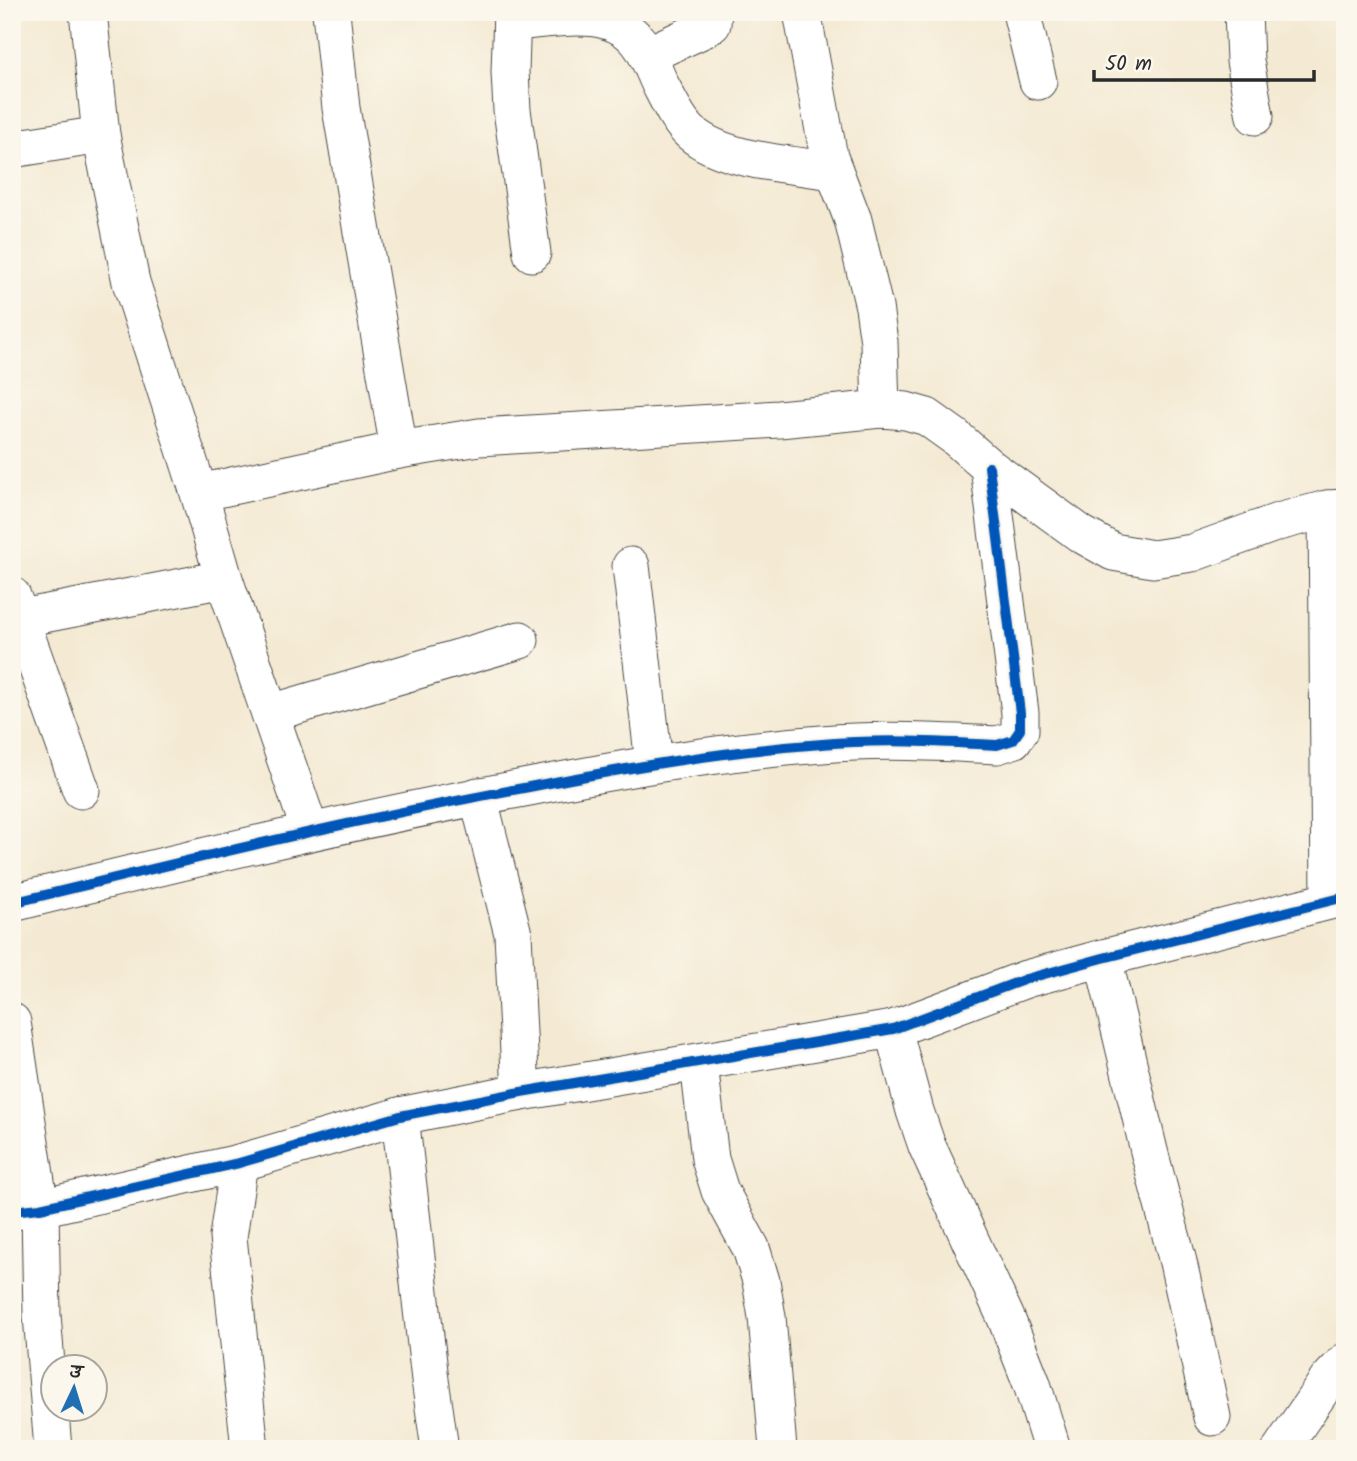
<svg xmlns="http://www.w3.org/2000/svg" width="1357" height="1461" viewBox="0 0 1357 1461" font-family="Kalam,'Playpen Sans Deva',sans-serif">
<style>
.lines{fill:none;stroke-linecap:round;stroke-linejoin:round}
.minor-casing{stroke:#494844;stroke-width:39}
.minor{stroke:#fff;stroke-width:37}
.cycleway-casing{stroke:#fbf7ec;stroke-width:15}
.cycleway{stroke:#0057b8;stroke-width:10}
</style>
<rect width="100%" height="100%" fill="#fbf7ec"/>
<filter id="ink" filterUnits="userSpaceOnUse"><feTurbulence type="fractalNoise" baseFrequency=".0143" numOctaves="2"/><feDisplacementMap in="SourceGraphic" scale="14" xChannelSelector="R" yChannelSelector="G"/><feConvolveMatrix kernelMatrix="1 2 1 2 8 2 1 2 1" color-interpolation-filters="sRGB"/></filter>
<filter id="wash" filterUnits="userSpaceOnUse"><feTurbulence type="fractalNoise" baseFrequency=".00686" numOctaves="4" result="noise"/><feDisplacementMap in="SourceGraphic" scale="28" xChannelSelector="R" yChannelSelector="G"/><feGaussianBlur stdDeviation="1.57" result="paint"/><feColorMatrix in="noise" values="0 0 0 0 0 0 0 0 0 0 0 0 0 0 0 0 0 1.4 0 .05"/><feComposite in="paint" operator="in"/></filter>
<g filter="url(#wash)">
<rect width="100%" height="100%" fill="#f4ead4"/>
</g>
<g filter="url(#ink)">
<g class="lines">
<!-- minor casing -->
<g class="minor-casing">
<g id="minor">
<polyline points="88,12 101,135 131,282 199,493 224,579 310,831"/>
<polyline points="331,12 341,108 399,450"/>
<polyline points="512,12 510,72 512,110 532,253"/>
<polyline points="802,12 829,157 853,220 874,307 879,342 881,409"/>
<polyline points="1021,12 1038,81"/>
<polyline points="1243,12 1245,61 1255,116"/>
<path d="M 512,22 C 553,20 608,4 638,41 C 649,54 654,73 662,88 C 670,103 678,121 691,133 C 725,162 791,164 834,171"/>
<polyline points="647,55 704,29 712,24 713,12"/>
<polyline points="12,149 101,135"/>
<polyline points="199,493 399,450 479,437 779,419 881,409 906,411 927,417 955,437 989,467 1081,534 1113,552 1153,559 1192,553 1278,522 1327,509 1345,508"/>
<polyline points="1327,509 1330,900"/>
<polyline points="631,566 654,763"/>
<polyline points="12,596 81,790"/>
<polyline points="12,620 224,579"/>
<polyline points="271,713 520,640"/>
<polyline points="478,796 513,934 521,1092"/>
<path d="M 12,903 C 184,861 355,819 529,787 C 626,768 723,751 822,744 C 880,739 939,742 997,745 L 1013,740 L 1020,730 L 1020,713 L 989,467"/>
<polyline points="1103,958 1149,1151 1178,1262 1212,1417"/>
<polyline points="12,1022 40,1208 42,1315 53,1449"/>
<polyline points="893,1029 915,1111 927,1146 1006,1318 1032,1384 1052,1449"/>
<polyline points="699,1063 710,1159 720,1191 751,1248 761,1281 767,1317 778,1449"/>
<polyline points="400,1116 430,1380 440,1449"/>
<polyline points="239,1163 228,1237 250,1449"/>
<polyline points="12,1211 40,1208 239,1163 400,1116 521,1092 893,1029 1026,979 1103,958 1345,897"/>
<polyline points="1281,1449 1328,1380 1345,1362"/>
</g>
</g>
<!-- minor -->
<use href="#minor" class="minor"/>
<!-- cycleway casing -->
<g class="cycleway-casing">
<g id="cycleway">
<path d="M 12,903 C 184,861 355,819 529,787 C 626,768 723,751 822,744 C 880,739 939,742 997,745 L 1013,740 L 1020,730 L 1020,713 L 989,467"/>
<polyline points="12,1211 40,1208 239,1163 400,1116 521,1092 893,1029 1026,979 1103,958 1345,897"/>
</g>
</g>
<!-- cycleway -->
<use href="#cycleway" class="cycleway"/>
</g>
</g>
<!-- margin -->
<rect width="1357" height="1461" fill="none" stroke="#fbf7ec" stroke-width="42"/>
<!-- north arrow -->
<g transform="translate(74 1388) rotate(4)"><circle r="33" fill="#fbf7ec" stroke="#a8a59f" stroke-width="2"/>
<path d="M0-5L12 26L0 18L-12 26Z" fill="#1f6fb2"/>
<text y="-10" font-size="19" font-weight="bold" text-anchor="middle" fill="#2b2b2b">उ</text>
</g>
<!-- scale -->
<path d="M1094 70v10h220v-10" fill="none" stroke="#2b2b2b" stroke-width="3.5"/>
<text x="1105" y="70" font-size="21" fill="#2b2b2b" stroke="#fbf7ec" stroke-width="5" paint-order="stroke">50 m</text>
</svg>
